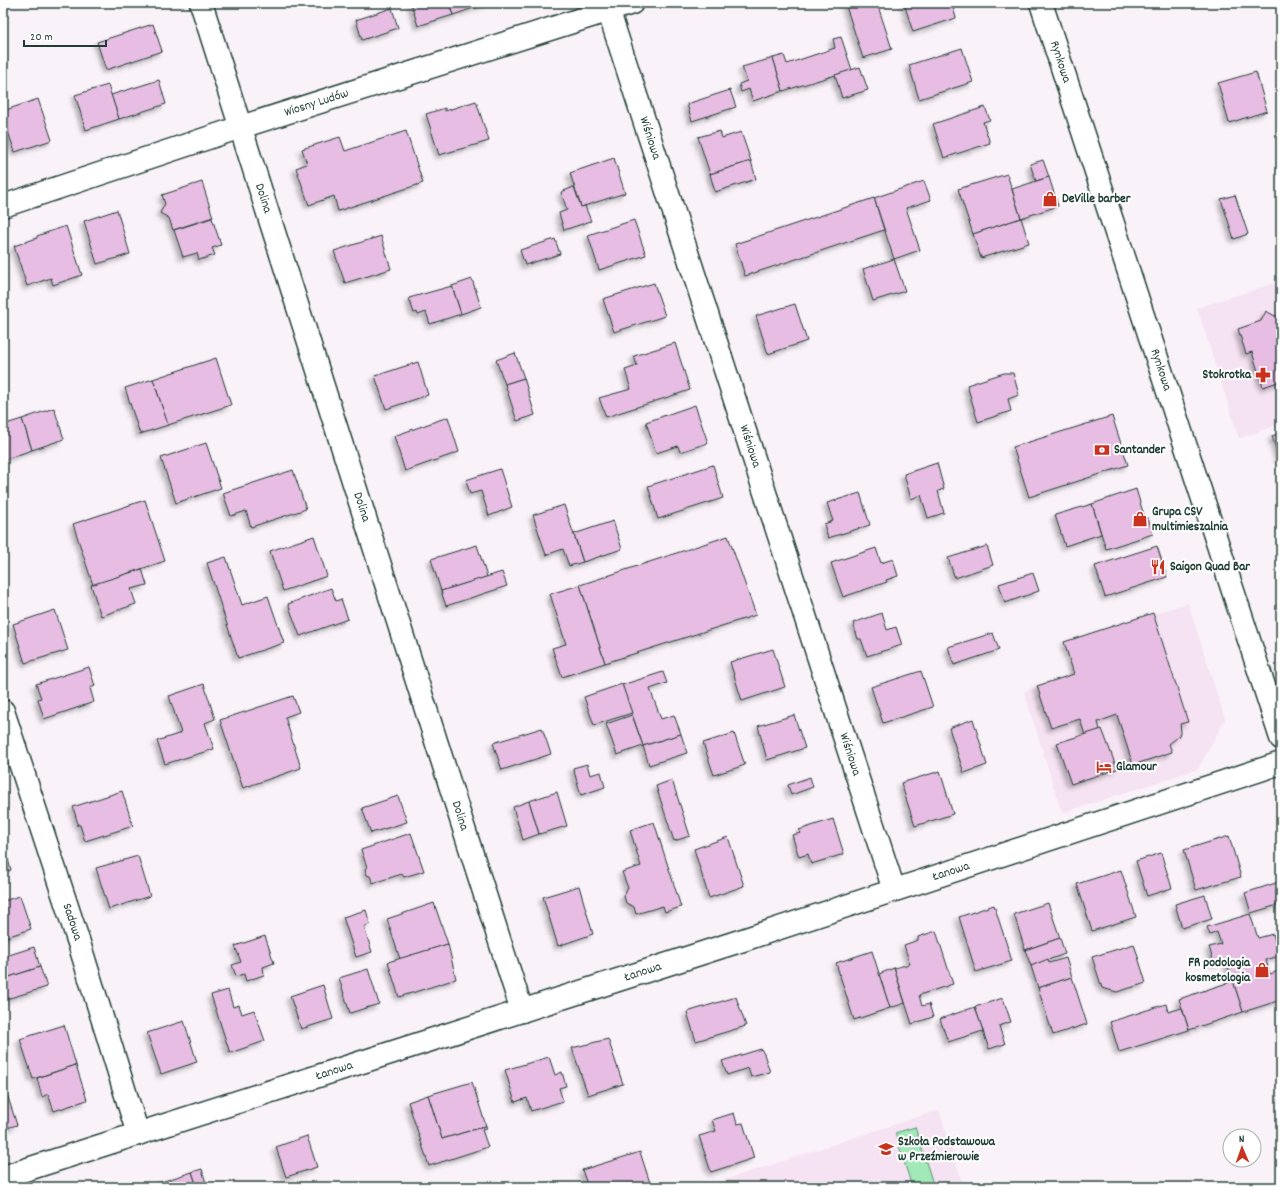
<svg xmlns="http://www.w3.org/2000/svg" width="1284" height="1190" viewBox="0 0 1284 1190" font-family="Dekko,sans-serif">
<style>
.built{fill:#f5e2f2}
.green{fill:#a1e9b6;stroke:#609375}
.building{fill:#e8bde3;stroke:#1f3d34;filter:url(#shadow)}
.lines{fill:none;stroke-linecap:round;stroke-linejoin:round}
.minor-casing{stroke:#1f3d34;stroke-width:25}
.minor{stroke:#fff;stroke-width:22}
.labels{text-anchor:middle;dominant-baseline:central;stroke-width:4;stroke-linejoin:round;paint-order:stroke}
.street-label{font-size:13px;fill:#1f3d34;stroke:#fff}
.poi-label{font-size:13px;font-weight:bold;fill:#1f3d34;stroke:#fff;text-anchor:start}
</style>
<defs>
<filter id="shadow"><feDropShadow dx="-3.5" dy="3.5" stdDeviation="2" flood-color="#0004"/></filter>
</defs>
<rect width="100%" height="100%" fill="#faf2f9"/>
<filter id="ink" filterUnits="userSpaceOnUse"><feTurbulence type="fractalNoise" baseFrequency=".025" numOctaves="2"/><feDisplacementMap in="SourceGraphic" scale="8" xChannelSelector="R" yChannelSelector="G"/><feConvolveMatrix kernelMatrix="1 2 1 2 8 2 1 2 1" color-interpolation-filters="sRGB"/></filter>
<g filter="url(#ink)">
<!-- built -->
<g class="built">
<polygon points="1281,281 1281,424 1239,438 1197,308"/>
<polygon points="1188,603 1225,719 1198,769 1062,813 1024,691 1074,674 1064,642"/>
<polygon points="939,1110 964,1187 703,1187"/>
</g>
<!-- green -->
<polygon class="green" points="915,1127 934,1187 912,1187 895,1133"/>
<!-- building -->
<g class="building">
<polygon points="411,3 449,3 453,15 418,26"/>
<polygon points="449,3 488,3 453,15"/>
<polygon points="845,3 877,3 892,49 863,58"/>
<polygon points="904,3 952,3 956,18 913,32"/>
<polygon points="392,8 398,28 362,40 356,20"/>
<polygon points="153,24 162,51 106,70 97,42"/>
<polygon points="841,37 852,70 783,91 773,58 784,55 787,64 835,48 833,39"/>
<polygon points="962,48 973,82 919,99 909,65"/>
<polygon points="773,58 783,91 753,101 749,89 741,92 739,84 747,81 742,67"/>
<polygon points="860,67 868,90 842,98 835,75"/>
<polygon points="1256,72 1267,111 1229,123 1218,83"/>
<polygon points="159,80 166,104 119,119 111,95"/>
<polygon points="108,85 119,119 86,130 75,95"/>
<polygon points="730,90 736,107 692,121 687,104"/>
<polygon points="38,99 52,140 15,152 3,117 3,111"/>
<polygon points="476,101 489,141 439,155 426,114 445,108 445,111"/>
<polygon points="985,107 990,120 983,122 990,143 944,158 933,124"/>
<polygon points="406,131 423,183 338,211 334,196 309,205 296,168 307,164 302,149 340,137 345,151"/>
<polygon points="720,131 722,138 741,132 751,161 710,174 698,137"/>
<polygon points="614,158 625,193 581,207 570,173"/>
<polygon points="1043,160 1049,177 1036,181 1030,164"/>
<polygon points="751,161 756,179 715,192 710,174"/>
<polygon points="1007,174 1021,218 973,234 958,189"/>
<polygon points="1049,177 1058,206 1021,218 1012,189"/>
<polygon points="924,181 931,200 906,208 920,250 894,259 874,198"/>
<polygon points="202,182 213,217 173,230 169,218 160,213 165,204 162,195"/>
<polygon points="574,187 581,207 585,206 591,221 564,230 559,213 567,210 561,192"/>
<polygon points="1235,195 1248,234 1234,239 1221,199"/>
<polygon points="874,198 884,230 745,276 735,244"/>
<polygon points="117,210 130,254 97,264 84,221"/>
<polygon points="212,218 221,245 212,248 215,255 199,260 197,253 183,257 174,230"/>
<polygon points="1021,218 1029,243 981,258 973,234"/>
<polygon points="634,220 646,255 599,270 588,235"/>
<polygon points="66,226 82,275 53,285 51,278 27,286 14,246 37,238 37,236"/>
<polygon points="381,236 391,269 345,283 334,251"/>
<polygon points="555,239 560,254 525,265 520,250"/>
<polygon points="894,259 905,291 873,301 863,269"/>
<polygon points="472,279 481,307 461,314 452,286"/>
<polygon points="654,283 665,316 614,332 603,299"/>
<polygon points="452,286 461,314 430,324 426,312 418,315 417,312 414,313 409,298"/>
<polygon points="795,304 807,341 768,354 756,316"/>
<polygon points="1266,311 1275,316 1281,315 1281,383 1281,381 1263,387 1252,352 1246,354 1238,329 1261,321"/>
<polygon points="675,343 690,390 606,417 599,398 631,389 625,370 637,366 634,356"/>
<polygon points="515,353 524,378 505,384 496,360"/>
<polygon points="216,358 231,405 168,425 153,379"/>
<polygon points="418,362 428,395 386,409 375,376"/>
<polygon points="1004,373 1013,373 1019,395 1008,399 1011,411 978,422 967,385"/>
<polygon points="524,378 535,415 517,421 505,384"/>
<polygon points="153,379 168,425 140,434 125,388"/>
<polygon points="695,405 708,443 680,452 678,446 656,453 646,422"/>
<polygon points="54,408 64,439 32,450 22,419"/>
<polygon points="1112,416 1128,465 1029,497 1013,447"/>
<polygon points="448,417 459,452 405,471 394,436"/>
<polygon points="22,419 32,450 3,460 3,425"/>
<polygon points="1281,433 1281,460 1280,461 1272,436"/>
<polygon points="206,443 221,488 176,503 161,458"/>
<polygon points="937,463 944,489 938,491 944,513 928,518 921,495 911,499 904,474"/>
<polygon points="713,465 723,498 658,519 648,486"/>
<polygon points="500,469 512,507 489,516 481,491 470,494 466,480"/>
<polygon points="293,470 306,509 251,527 246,511 231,516 223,493"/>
<polygon points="1136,489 1145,519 1148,518 1153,534 1106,549 1092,504"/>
<polygon points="860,493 870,525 828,538 824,524 833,521 827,503"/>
<polygon points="145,500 165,561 93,585 73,524"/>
<polygon points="1092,504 1101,534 1065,546 1055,515"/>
<polygon points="564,505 583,562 569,566 563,549 546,555 533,515"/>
<polygon points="613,521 622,549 583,562 574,534"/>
<polygon points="314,536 327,576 283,591 270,551"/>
<polygon points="728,536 756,615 605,663 580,585"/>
<polygon points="477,545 487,577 441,591 431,559"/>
<polygon points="987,546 993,565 955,578 948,558"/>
<polygon points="1157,546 1167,577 1105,597 1095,566"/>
<polygon points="876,548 881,563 893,559 898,576 886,580 887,582 843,597 831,563"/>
<polygon points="226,557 242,605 268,596 284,643 238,658 207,563"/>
<polygon points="142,569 147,585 131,589 136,604 101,616 91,585"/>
<polygon points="502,572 507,586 446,606 441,591"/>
<polygon points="1033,573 1039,591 1005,603 999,584"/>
<polygon points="580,585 605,663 562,677 552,648 566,644 550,594"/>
<polygon points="331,588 336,601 341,599 348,619 300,636 288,604"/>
<polygon points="55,610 68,650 25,663 13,624"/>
<polygon points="882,613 887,630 896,627 902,645 867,656 861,639 858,639 853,623"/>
<polygon points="1153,613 1188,722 1180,724 1181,731 1178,737 1169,744 1172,752 1133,765 1117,715 1098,722 1100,730 1085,735 1080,719 1051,728 1037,686 1074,674 1064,642"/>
<polygon points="993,633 999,650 954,665 948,647"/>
<polygon points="773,649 785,687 742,701 730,662"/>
<polygon points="89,667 95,686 90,688 94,702 44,719 38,699 41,698 36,684"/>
<polygon points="921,671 933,707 883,723 871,687"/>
<polygon points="663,672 667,683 650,689 661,719 674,715 681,734 643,746 622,685"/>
<polygon points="204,684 215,719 205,723 214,749 165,764 157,741 181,733 169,696"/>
<polygon points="622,684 632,713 594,725 584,697"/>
<polygon points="293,696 299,712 285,717 301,768 243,788 220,720"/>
<polygon points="632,715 643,746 617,755 606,724"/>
<polygon points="794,715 805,748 767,760 758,726"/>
<polygon points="973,719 987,765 964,773 949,728"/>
<polygon points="542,728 551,754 502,770 493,743"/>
<polygon points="1102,729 1117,769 1071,784 1057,743"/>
<polygon points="734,733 745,765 714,775 703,743"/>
<polygon points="681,734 687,753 649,765 643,746"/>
<polygon points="587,764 590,775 601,772 605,787 581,795 573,768"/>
<polygon points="940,771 953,814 915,826 901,783"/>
<polygon points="810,777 813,787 791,795 788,785"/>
<polygon points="672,780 690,836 674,841 656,786"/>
<polygon points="122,791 133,826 85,841 80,825 76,825 78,824 73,807"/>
<polygon points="557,792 567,826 539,834 529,801"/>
<polygon points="398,796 407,822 371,833 362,808"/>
<polygon points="529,801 539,834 523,840 513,807"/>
<polygon points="833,819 844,854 811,864 808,854 799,857 792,835 801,833 799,830"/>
<polygon points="654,822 681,907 665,912 663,906 636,914 634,907 626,903 624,896 628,888 622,872 641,866 630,830"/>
<polygon points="411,833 424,871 404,877 402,874 373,883 370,876 367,875 365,869 367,867 361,850"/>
<polygon points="1229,836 1241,877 1196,890 1184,850"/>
<polygon points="728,837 744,886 709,898 694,849"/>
<polygon points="3,843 11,870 3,873"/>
<polygon points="1161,853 1172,888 1147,896 1136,861"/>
<polygon points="138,856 150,896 109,909 96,868"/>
<polygon points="1121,870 1136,917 1092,931 1077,884"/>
<polygon points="1279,882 1281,904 1251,913 1245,893"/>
<polygon points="579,886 593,934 558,946 543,897"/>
<polygon points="1205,895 1212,919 1182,928 1175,904"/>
<polygon points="20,896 31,929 3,938 3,901"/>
<polygon points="434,903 448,944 400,959 387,919"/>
<polygon points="1048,903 1060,938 1025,950 1014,914"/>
<polygon points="994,905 1012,961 976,972 959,917"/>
<polygon points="366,910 370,924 364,927 372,952 356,957 343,917"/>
<polygon points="1250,914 1258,938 1273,934 1279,956 1266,960 1270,974 1281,970 1281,1000 1243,1012 1226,960 1214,963 1209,947 1221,944 1217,932 1210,935 1207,927"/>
<polygon points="936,931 953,984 919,995 922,1006 929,1004 933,1017 912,1024 894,968 910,964 904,945 918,940 918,937"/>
<polygon points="265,936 274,963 263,967 264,975 246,981 244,974 236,976 232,965 241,962 235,946"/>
<polygon points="1060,938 1065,954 1031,966 1025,950"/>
<polygon points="448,944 456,979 399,997 388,962"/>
<polygon points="1134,944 1146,983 1117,992 1102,988 1092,957"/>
<polygon points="34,947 40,967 3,979 3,957"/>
<polygon points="872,951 890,1008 854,1020 836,963"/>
<polygon points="1066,958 1072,977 1038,988 1031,966 1048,959 1049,963"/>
<polygon points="40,967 47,987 3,1000 3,979"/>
<polygon points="894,968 905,1003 890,1008 879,974"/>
<polygon points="368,969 379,1004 350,1013 339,978"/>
<polygon points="1072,977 1087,1024 1053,1035 1038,988"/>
<polygon points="1233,981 1243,1012 1189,1030 1179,999"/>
<polygon points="323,985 333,1019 301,1029 290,996"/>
<polygon points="228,990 233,1007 239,1005 242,1014 254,1010 265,1041 230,1053 211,995"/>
<polygon points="736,997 746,1026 696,1041 687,1012"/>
<polygon points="1003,998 1011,1022 999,1026 1005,1044 989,1049 975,1007"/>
<polygon points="1166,1004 1168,1012 1182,1008 1189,1030 1119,1052 1110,1022"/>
<polygon points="975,1007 983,1031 948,1042 940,1019"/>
<polygon points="184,1021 197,1062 161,1074 147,1033"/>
<polygon points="64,1025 76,1065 33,1079 20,1039"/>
<polygon points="608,1039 623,1084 588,1095 572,1048"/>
<polygon points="761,1049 764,1054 770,1072 751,1077 748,1068 727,1075 722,1061"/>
<polygon points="549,1057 555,1075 562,1072 566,1086 559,1088 563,1101 531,1111 527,1098 515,1102 505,1070"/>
<polygon points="76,1065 87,1100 54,1111 48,1094 42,1097 37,1078"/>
<polygon points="3,1082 17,1125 3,1129"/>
<polygon points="472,1082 486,1126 442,1139 428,1095"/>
<polygon points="428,1095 442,1139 486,1126 487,1129 482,1130 488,1147 429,1166 408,1102"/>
<polygon points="734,1113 737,1124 743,1123 754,1158 711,1172 699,1136 716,1131 712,1120"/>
<polygon points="307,1136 317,1167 286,1177 276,1147"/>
<polygon points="640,1152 651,1186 588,1187 582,1170"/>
<polygon points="202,1169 207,1187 197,1187 192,1172"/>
<polygon points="192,1172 197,1187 156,1187 155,1184"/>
</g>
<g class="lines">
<!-- minor casing -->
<g class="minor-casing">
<g id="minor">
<path id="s1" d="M 201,3 L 522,1011"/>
<path id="s2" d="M 606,3 L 894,890"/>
<path id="s3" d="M 1041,3 L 1281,738"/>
<path id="s4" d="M 3,206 L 241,127 L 632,3"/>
<path id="s5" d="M 3,711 L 79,943 L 138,1134"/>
<path id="s6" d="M 3,1177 L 743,940 L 1281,763"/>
</g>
</g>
<!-- minor -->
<use href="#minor" class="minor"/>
</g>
</g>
<!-- icons -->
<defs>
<g id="shop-bare" transform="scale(1.2)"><path d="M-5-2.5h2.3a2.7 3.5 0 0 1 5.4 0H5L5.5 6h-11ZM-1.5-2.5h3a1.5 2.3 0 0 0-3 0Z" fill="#c8321e" stroke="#fff" stroke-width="2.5" paint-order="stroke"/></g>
<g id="pharmacy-bare" transform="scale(1.2)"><path d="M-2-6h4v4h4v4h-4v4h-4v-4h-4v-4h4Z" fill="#c8321e" stroke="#fff" stroke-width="2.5" paint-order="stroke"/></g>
<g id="bank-bare" transform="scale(1.2)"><path d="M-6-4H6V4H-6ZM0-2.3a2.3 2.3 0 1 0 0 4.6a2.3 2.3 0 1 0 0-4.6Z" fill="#c8321e" stroke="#fff" stroke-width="2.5" paint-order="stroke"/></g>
<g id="restaurant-bare" transform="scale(1.2)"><path d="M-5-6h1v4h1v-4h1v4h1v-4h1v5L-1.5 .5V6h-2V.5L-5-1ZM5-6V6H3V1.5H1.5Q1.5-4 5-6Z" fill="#c8321e" stroke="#fff" stroke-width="2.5" paint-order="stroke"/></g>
<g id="hotel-bare" transform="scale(1.2)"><path d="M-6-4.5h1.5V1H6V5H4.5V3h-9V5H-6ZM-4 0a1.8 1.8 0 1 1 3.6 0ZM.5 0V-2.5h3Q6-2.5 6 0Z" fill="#c8321e" stroke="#fff" stroke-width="2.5" paint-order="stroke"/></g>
<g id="school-bare" transform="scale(1.2)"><path d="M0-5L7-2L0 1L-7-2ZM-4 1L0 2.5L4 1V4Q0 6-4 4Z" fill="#c8321e" stroke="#fff" stroke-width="2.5" paint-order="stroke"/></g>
</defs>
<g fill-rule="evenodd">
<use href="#shop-bare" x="1050" y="199"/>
<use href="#pharmacy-bare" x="1263" y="375"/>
<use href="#bank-bare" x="1102" y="450"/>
<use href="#shop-bare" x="1140" y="519"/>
<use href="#restaurant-bare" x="1158" y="567"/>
<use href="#hotel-bare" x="1104" y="767"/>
<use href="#shop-bare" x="1262" y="970"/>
<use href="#school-bare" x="886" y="1149"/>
</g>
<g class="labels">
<!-- street labels -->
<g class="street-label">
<text stroke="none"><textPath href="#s3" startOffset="62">Rynkowa</textPath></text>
<text stroke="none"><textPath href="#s4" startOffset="330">Wiosny Ludów</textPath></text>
<text stroke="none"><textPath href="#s2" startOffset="142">Wiśniowa</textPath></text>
<text stroke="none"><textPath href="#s1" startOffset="205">Dolina</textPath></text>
<text stroke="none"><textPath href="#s3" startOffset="386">Rynkowa</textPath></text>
<text stroke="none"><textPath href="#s2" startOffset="466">Wiśniowa</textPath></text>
<text stroke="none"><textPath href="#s1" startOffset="529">Dolina</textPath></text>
<text stroke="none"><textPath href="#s2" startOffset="790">Wiśniowa</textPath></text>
<text stroke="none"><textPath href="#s1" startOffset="853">Dolina</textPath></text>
<text stroke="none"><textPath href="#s6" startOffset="996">Łanowa</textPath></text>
<text stroke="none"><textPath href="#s5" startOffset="222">Sadowa</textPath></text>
<text stroke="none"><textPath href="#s6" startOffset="672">Łanowa</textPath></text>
<text stroke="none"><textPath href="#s6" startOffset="348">Łanowa</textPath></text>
</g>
<!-- poi labels -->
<g class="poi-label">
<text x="1062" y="199">DeVille barber</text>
<text x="1251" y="375" text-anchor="end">Stokrotka</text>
<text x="1114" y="450">Santander</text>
<text x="1152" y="512">Grupa CSV<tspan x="1152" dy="15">multimieszalnia</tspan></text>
<text x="1170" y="567">Saigon Quad Bar</text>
<text x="1116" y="767">Glamour</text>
<text x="1250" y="963" text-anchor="end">FR podologia<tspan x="1250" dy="15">kosmetologia</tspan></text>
<text x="898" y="1142">Szkoła Podstawowa<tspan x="898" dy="15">w Przeźmierowie</tspan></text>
</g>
</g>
<!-- margin -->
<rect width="1284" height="1190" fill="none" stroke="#fff" stroke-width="16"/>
<rect x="8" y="8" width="1268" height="1174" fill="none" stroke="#1f3d34" stroke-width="1.5" filter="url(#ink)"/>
<!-- north arrow -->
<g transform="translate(1242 1148) rotate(358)"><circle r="19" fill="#ffffff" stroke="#a5b1ae"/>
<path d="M0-3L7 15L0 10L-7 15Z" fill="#c8321e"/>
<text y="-6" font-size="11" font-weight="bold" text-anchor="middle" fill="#1f3d34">N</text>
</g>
<!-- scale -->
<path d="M24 40v6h82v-6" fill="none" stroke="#1f3d34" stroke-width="2"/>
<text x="30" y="40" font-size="12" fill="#1f3d34" stroke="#ffffff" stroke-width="3" paint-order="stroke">20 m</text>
</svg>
